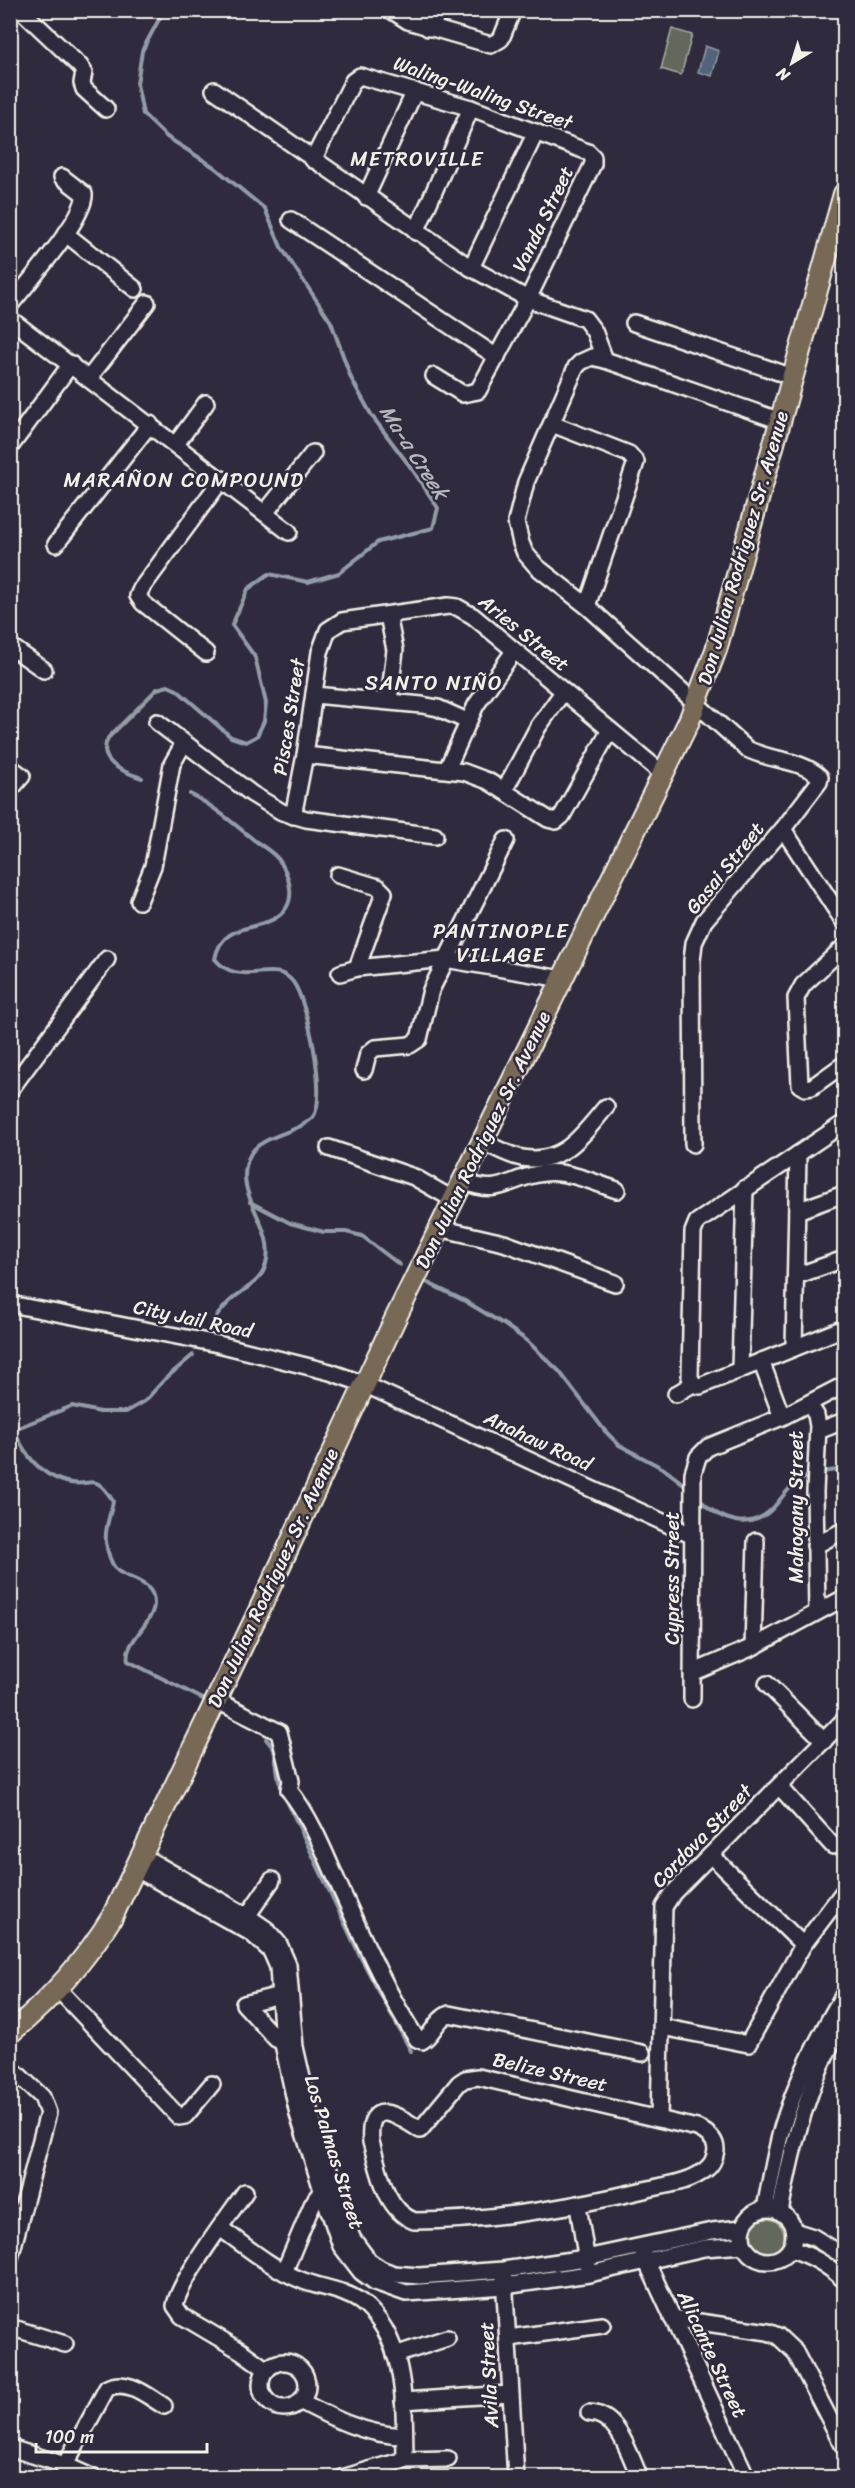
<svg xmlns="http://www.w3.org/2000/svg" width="855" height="2488" viewBox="0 0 855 2488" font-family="Sriracha,sans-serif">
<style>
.green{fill:#62685b;stroke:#abaca2;stroke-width:1.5}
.water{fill:#53637c;stroke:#939ca7;stroke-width:1.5}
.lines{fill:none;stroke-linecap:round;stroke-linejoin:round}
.stream{stroke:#939ca7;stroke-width:4}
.minor-casing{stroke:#f4f1e8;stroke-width:20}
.major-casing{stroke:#f4f1e8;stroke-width:24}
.minor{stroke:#2f2a3d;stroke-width:15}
.major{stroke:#776954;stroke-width:20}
.labels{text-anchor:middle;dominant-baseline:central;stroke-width:5;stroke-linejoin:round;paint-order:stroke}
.street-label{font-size:20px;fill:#f4f1e8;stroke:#2f2a3d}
.neighbourhood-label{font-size:21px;letter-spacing:1.5px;fill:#f4f1e8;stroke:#2f2a3d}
.water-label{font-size:21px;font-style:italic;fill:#b4b8bd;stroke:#2f2a3d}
</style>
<rect width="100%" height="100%" fill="#2f2a3d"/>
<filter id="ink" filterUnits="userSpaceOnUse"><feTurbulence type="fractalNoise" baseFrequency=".0167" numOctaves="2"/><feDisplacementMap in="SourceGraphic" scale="12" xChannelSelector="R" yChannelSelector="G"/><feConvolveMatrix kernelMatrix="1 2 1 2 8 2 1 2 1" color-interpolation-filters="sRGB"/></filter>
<g filter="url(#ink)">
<!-- green -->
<g class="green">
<polygon points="672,29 692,35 681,75 661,69"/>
<circle cx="767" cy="2236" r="17"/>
</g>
<!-- water -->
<polygon class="water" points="705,46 719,51 712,76 698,72"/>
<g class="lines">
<!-- stream -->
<g class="stream">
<path d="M 142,778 C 123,772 96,762 108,738 L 157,689 L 168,686 L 177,690 L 231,737 L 246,742 L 257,736 L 264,721 L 266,703 L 255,657 L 232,625 L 248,589 L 269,574 L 308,582 L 339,573 L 378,542 L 433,528 L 438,508 L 412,469 L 372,416 L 351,378 L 331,322 L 281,247 L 265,209 L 214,167 L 167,137 L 143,114 L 137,84 L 142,51 L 164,10"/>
<path d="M 190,794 C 214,806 233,823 254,840 C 262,846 273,852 279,860 C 288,873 297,898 283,912 C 262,934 222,919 215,959 C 240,990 274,957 293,982 C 307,1000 329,1101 312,1118 C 298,1133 259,1136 250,1155 C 230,1194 277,1226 266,1264 C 261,1284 242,1289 229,1302 C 221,1310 215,1318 209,1328"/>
<polyline points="250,1202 290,1223 324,1232 346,1232 362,1236 400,1265"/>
<polyline points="428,1283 465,1301 505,1325 526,1340 559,1371 605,1431 619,1445 664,1469 685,1485"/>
<path d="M 13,1430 C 26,1455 38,1474 66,1482 C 92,1489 93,1469 113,1501 C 111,1514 104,1528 106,1542 C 107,1551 111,1565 118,1571 C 130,1580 154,1581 154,1603 C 154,1624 123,1642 128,1661 L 203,1699"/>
<polyline points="10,1431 72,1406 100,1412 126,1412 145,1401 165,1379 193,1355"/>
<polyline points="822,1472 844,1469"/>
<path d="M 701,1501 C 720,1520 749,1532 772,1509 C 783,1497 790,1484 806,1477"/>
<polyline points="266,1739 274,1749 279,1781 287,1801 361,1958 411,2051"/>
</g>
<!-- minor casing -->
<g class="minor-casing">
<g id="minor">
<polyline points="21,10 80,66 84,72 82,83 84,89 106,109"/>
<polyline points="391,10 408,21 491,45 501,39 513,10"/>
<polyline points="428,28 441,10"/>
<polyline points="214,90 471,268 528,299 585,319 594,331 605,360 781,421"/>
<polyline points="313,160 353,81 360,76 471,108 588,152 593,157 593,164 528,299 478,391 463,394 434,376"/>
<polyline points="366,197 415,91"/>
<polyline points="291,220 497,357"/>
<polyline points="416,232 471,108"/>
<polyline points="66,234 135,289"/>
<polyline points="471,268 536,132"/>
<path d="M 10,305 C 26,285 87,216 84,194 L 62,177"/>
<polyline points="10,319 289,532"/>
<polyline points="634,323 793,377"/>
<path d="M 605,360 L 592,357 L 581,362 L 576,367 L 526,482 L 516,522 L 521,543 L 525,553 L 537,567 L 587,606 L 747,749 C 770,761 801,759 820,777 L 819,782 L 783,829 L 704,921 L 694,943 L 692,961 L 693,1144"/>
<polyline points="89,378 147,303"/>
<polyline points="552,424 629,454 636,462 587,606"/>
<polyline points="176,444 206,403"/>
<polyline points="10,447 71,364"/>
<polyline points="265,513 313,453"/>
<polyline points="56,544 150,424"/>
<polyline points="388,615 395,650 389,701"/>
<polyline points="10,646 44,670"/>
<polyline points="206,653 143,603 138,596 141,589 222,479"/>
<polyline points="314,695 422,705 438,708 467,721"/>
<polyline points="157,722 252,794 282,812 306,819 435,836"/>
<polyline points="305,755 464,772 488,781 548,819 556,821 562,816 610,730"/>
<polyline points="10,767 22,776 10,790"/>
<polyline points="447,769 476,705 514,651"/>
<polyline points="504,791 538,727 563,692"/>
<polyline points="293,816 305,755 320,652 328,630 342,621 448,606 457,607 473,616 663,774"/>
<polyline points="783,829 844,922"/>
<polyline points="338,875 378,887 384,893 357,968"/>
<polyline points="139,901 153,866 172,764 184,743"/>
<polyline points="844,947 803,985 796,998 800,1085 805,1088 812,1087 844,1064"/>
<polyline points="340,973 357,968 445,959 562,979"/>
<polyline points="364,1070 368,1054 375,1048 410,1045 419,1039 431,990 506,840"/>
<polyline points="10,1090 107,959"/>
<path d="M 482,1142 C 495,1147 509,1156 522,1158 C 564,1165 582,1135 606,1107"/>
<polyline points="329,1148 414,1177 454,1200"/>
<path d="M 463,1181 C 501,1198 509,1177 544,1173 C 568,1170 595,1183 617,1190"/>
<polyline points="797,1211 844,1194"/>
<polyline points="439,1228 504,1243 615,1283"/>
<polyline points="796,1276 844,1259"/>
<polyline points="10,1304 218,1344 330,1372 364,1384 693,1536"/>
<polyline points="794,1348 798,1154"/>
<polyline points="761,1361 782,1417"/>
<polyline points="740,1370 745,1188"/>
<polyline points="693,1384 690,1377 693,1232 697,1222 844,1123"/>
<polyline points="693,1384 700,1386 844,1328"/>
<polyline points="676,1394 693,1384"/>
<polyline points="809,1404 816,1415 818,1426 815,1492 817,1612"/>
<polyline points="818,1431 844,1421"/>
<polyline points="815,1546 844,1530"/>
<polyline points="753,1647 756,1541"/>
<polyline points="692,1673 753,1647 844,1598"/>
<polyline points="767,1684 824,1741"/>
<polyline points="692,1699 693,1473 698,1457 708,1447 782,1417 844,1385"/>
<path d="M 216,1700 L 279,1732 L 291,1781 L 289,1790 C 311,1818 324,1851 338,1883 C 362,1936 385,1990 417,2039 L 422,2041 C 433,2035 436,2019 449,2014 L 642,2053"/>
<polyline points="779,1786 833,1846"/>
<polyline points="711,1855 803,1945"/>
<polyline points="142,1856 247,1916 266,1929 279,1944 288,1965 295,2047 310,2113 352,2238 369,2261 381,2269 394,2274 419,2276 503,2270 586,2258 712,2231 742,2228"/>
<polyline points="135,1868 251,1933 271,1951 278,1967 283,2044 289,2073 298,2114 323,2193 341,2246 361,2272 375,2282 406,2293 504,2286 589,2274 704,2248 743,2245"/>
<polyline points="241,1925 272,1880"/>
<polyline points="58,1989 179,2117 185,2116 212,2084"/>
<polyline points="288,1993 244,2004 276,2039 289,2045"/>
<polyline points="662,2027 748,2044 803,1945 844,1891"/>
<polyline points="10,2067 42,2097 48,2113 10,2258"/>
<path d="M 478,2077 L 697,2128 C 706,2132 716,2138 716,2150 C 715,2158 711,2166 705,2170 C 689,2183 664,2185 644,2190 C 568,2208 492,2221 414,2221 C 384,2209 379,2169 371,2142 C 367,2095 399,2116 420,2130 L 459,2083 L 465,2079 Z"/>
<polyline points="659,2119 664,1907 673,1893 844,1720"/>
<path d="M 245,2192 C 229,2215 178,2282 175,2306 L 182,2316 L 241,2351 L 267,2370"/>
<polyline points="578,2206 588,2268"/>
<circle cx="768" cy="2235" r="26"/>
<path d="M 765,2209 C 770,2182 775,2154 782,2128 C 796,2081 819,2036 844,1994"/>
<path d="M 780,2212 C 793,2141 808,2083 844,2020"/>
<path d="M 220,2228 C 246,2246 271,2268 301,2280 C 320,2288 343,2289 361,2302 C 408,2338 404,2408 405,2460"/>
<polyline points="794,2231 813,2237 844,2256"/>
<path d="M 790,2249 C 812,2255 828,2265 844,2280"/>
<polyline points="643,2254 747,2478"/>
<polyline points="284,2272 312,2205 317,2197 330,2191"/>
<polyline points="504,2277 516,2478"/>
<polyline points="672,2318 768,2332 778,2336 795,2352 844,2447"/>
<polyline points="10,2327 65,2344"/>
<polyline points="509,2338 602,2325"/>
<polyline points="395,2355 447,2338"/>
<circle cx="284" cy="2385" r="23"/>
<path d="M 300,2401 C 334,2419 366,2435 404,2436"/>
<polyline points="403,2401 510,2394"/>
<path d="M 589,2413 C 619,2414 629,2454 640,2478"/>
<polyline points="10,2448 65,2465 94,2478"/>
<polyline points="369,2470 405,2460 448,2459"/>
<path d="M 65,2478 L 65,2465 L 107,2388 C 128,2378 147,2396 164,2406"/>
<polyline points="342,2478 369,2470 363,2478"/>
</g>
</g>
<!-- major casing -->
<g class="major-casing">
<path id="major" d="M 10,2033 C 51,1999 85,1961 112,1917 L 256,1617 L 397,1315 L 689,721 L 716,650 L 844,194"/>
</g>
<!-- minor -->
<use href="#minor" class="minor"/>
<!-- major -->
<use href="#major" class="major"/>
</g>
</g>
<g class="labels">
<!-- street labels -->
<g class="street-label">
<text transform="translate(483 93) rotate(19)">Waling-Waling Street</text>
<text transform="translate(543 219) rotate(-64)">Vanda Street</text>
<text transform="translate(743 548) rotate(-74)">Don Julian Rodriguez Sr. Avenue</text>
<text transform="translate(524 633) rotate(39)">Aries Street</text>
<text transform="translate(289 717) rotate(-81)">Pisces Street</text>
<text transform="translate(725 868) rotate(-51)">Gasai Street</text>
<text transform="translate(483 1140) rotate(-64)">Don Julian Rodriguez Sr. Avenue</text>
<text transform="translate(193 1319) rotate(12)">City Jail Road</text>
<text transform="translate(538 1441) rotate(25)">Anahaw Road</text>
<text transform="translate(796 1507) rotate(-90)">Mahogany Street</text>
<text transform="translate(273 1578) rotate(-65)">Don Julian Rodriguez Sr. Avenue</text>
<text transform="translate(672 1578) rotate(-90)">Cypress Street</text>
<text transform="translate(702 1836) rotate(-46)">Cordova Street</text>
<text transform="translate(550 2072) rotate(13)">Belize Street</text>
<text transform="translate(334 2152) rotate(73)">Los Palmas Street</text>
<text transform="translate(712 2354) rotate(65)">Alicante Street</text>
<text transform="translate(489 2375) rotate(-93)">Avila Street</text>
</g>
<!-- neighbourhood labels -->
<g class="neighbourhood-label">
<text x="417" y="159">METROVILLE</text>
<text x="184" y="480">MARAÑON COMPOUND</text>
<text x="434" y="683">SANTO NIÑO</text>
<text x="501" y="931">PANTINOPLE<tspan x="501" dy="24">VILLAGE</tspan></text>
</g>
<!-- water labels -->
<g class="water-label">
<text transform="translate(414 452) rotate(57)">Ma-a Creek</text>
</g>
</g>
<!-- margin -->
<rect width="855" height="2488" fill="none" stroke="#2f2a3d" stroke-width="36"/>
<rect x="18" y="18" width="819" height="2452" fill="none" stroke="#f4f1e8" stroke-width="2" filter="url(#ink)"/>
<!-- north arrow -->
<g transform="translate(792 63) rotate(218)" stroke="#2f2a3d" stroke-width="4.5" paint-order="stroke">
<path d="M0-4.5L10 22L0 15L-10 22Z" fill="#f4f1e8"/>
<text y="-9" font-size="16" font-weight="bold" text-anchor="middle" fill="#f4f1e8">N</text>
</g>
<!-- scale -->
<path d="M36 2443v9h171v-9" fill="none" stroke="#f4f1e8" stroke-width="3"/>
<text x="45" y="2443" font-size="18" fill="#f4f1e8" stroke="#2f2a3d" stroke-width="4.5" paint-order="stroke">100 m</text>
</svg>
